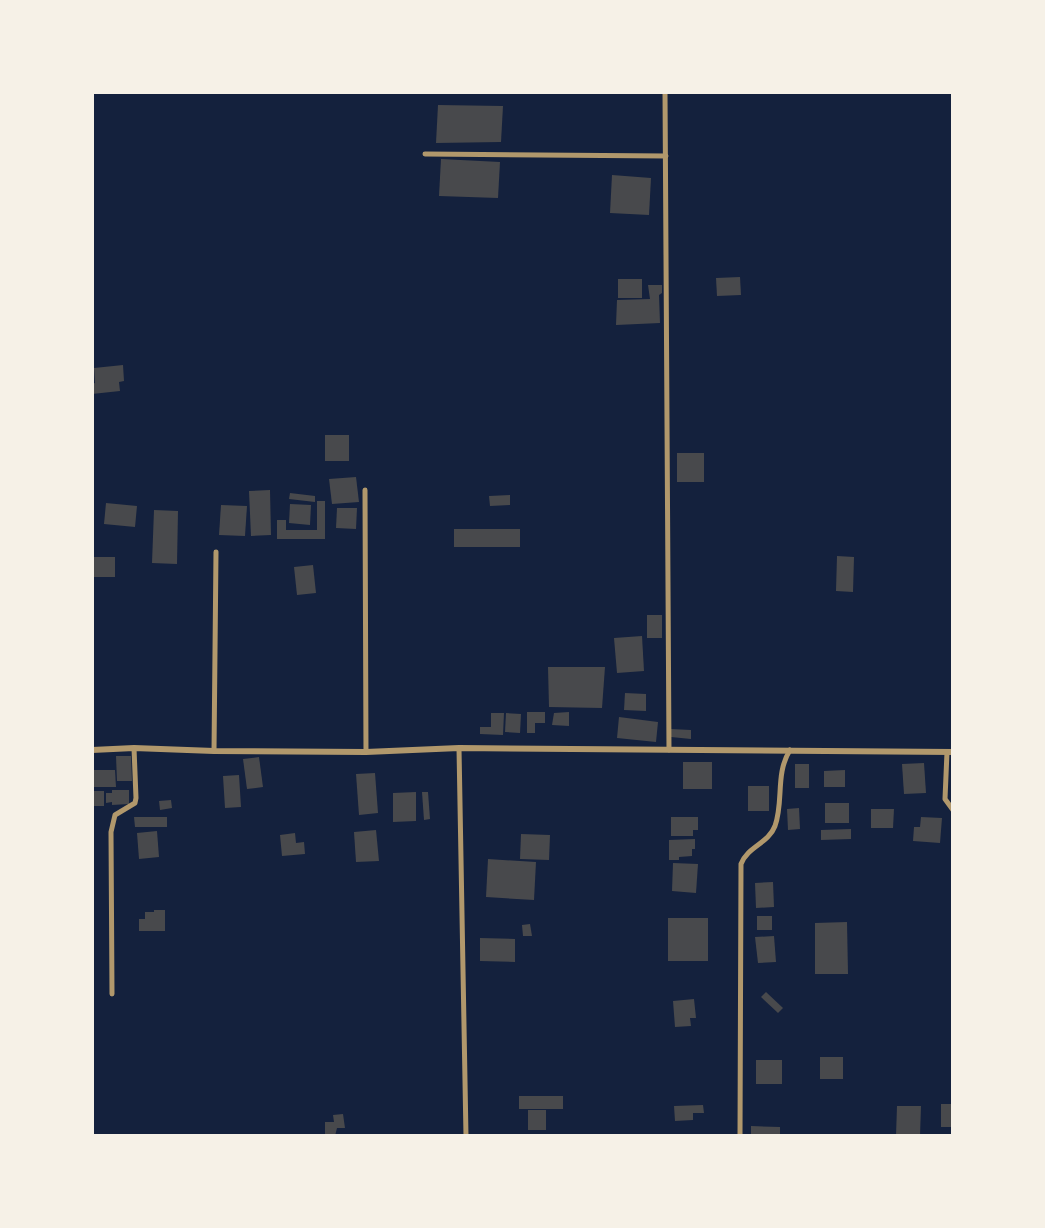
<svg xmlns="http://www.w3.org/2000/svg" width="1045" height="1228" viewBox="0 0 1045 1228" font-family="'Sofia Sans Condensed',sans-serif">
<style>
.building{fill:#48494c}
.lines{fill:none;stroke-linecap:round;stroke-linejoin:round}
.minor{stroke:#b1986c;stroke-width:5}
.tertiary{stroke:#b1986c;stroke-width:6}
</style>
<rect width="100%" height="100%" fill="#14213d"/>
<!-- building -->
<g class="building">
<polygon points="438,105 503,106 501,142 436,143"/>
<polygon points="441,159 500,162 498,198 439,196"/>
<polygon points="612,175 651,178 649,215 610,213"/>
<polygon points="740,277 741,295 717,296 716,278"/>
<rect x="618" y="279" width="24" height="19"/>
<polygon points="648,285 662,285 662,293 659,295 660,323 616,325 617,300 650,299"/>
<polygon points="123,365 124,381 119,382 120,391 92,394 92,384 95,383 94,368"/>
<rect x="325" y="435" width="24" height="26"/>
<rect x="677" y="453" width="27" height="29"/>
<polygon points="356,477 359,502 332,504 329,479"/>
<polygon points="270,490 271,535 251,536 249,491"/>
<polygon points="290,493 315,496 315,502 289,499"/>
<polygon points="510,495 510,505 490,506 489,496"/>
<polygon points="317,501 325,501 325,539 277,539 277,520 286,520 286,530 317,530"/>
<polygon points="106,503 137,506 135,527 104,524"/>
<polygon points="290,504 311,505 310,525 289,523"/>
<polygon points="221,505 247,506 245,536 219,535"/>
<polygon points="337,508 357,508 356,529 336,528"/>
<polygon points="154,510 178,511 177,564 152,563"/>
<rect x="454" y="529" width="66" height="18"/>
<polygon points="837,556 854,557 853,592 836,591"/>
<rect x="92" y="557" width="23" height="20"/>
<polygon points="313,565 316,593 297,595 294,567"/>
<rect x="647" y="615" width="15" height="23"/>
<polygon points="642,636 644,671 617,673 614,638"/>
<polygon points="548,667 605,667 602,708 549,707"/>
<polygon points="625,693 646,694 646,711 624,710"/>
<polygon points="527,712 545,712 545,723 535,723 535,733 527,733"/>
<polygon points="569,712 569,726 552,725 554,713"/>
<polygon points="491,713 504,713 503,735 480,734 480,727 491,727"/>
<polygon points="506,713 521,714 520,733 505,732"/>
<polygon points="619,717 658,722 656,742 617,738"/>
<polygon points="671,729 691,730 691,739 671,737"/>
<polygon points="116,756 131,756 132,781 117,781"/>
<polygon points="259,757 263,787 247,789 243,759"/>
<rect x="683" y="762" width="29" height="27"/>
<polygon points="924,763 926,793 904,794 902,764"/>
<rect x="795" y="764" width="14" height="24"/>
<polygon points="93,770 115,770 116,787 93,787"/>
<polygon points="845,770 845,787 824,787 824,771"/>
<polygon points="375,773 378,813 359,815 356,774"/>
<polygon points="239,775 241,807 225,808 223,776"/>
<rect x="748" y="786" width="21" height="25"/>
<polygon points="112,790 129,790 129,804 112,805 112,802 106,803 106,793 112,793"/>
<rect x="93" y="791" width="11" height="15"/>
<polygon points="416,792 416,821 393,822 393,793"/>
<polygon points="422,792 428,792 430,819 424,820"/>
<polygon points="171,800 172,808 160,810 159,801"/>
<rect x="825" y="803" width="24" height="20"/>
<polygon points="799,808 800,829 788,830 787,809"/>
<polygon points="871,809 894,809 893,828 871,828"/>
<polygon points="134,817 167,817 167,827 135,827"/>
<polygon points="671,817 698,817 698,830 693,830 693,836 671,836"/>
<polygon points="921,817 942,818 940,843 913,841 914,827 920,827"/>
<polygon points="851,829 851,839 821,840 821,830"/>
<polygon points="376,830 379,861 356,862 354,832"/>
<polygon points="157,831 159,857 139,859 137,833"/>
<polygon points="295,833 296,843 304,842 305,854 282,856 280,835"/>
<polygon points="521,834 550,835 549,860 520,859"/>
<polygon points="695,839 695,849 692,849 692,856 679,857 679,860 669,860 669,840"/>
<polygon points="488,859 536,862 534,900 486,897"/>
<polygon points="673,863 698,864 696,893 672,891"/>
<polygon points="773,882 774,907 756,908 755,883"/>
<polygon points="154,910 165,910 165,931 139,931 139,919 145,919 145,912 154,912"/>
<rect x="757" y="916" width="15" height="14"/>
<rect x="668" y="918" width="40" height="43"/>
<polygon points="847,922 848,974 815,974 815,923"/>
<polygon points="530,924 532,936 523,936 522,925"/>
<polygon points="774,936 776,962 758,963 755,937"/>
<polygon points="480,938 515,939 515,962 480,961"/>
<polygon points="766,992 783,1008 778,1013 761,997"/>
<polygon points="694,999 696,1018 690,1018 691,1026 675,1027 673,1001"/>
<rect x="820" y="1057" width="23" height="22"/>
<rect x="756" y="1060" width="26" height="24"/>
<rect x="519" y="1096" width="44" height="13"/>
<rect x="941" y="1104" width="12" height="23"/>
<polygon points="703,1105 704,1113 693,1113 693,1120 675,1121 674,1106"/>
<polygon points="897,1106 921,1106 920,1136 896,1136"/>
<rect x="528" y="1110" width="18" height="20"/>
<polygon points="343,1114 345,1128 337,1128 335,1136 325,1135 325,1122 334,1122 333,1115"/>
<polygon points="751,1126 780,1127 780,1136 751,1136"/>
</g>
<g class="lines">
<!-- minor -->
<g class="minor">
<polyline points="665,92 669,750"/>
<polyline points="425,154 666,156"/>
<polyline points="365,490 366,752"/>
<polyline points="459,748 466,1136"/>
<polyline points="214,751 216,552"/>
<polyline points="947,752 945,799 953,810"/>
<polyline points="112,994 111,832 115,815 135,803 136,798 134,748"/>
<path d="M 740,1136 L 741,864 C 748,846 768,844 775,826 C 784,801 775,774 790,750"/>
</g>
<!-- tertiary -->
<polyline class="tertiary" points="92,750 134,748 214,751 366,752 459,748 953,752"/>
</g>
<!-- border -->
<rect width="1045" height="1228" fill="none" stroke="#f6f1e7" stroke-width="188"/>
</svg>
